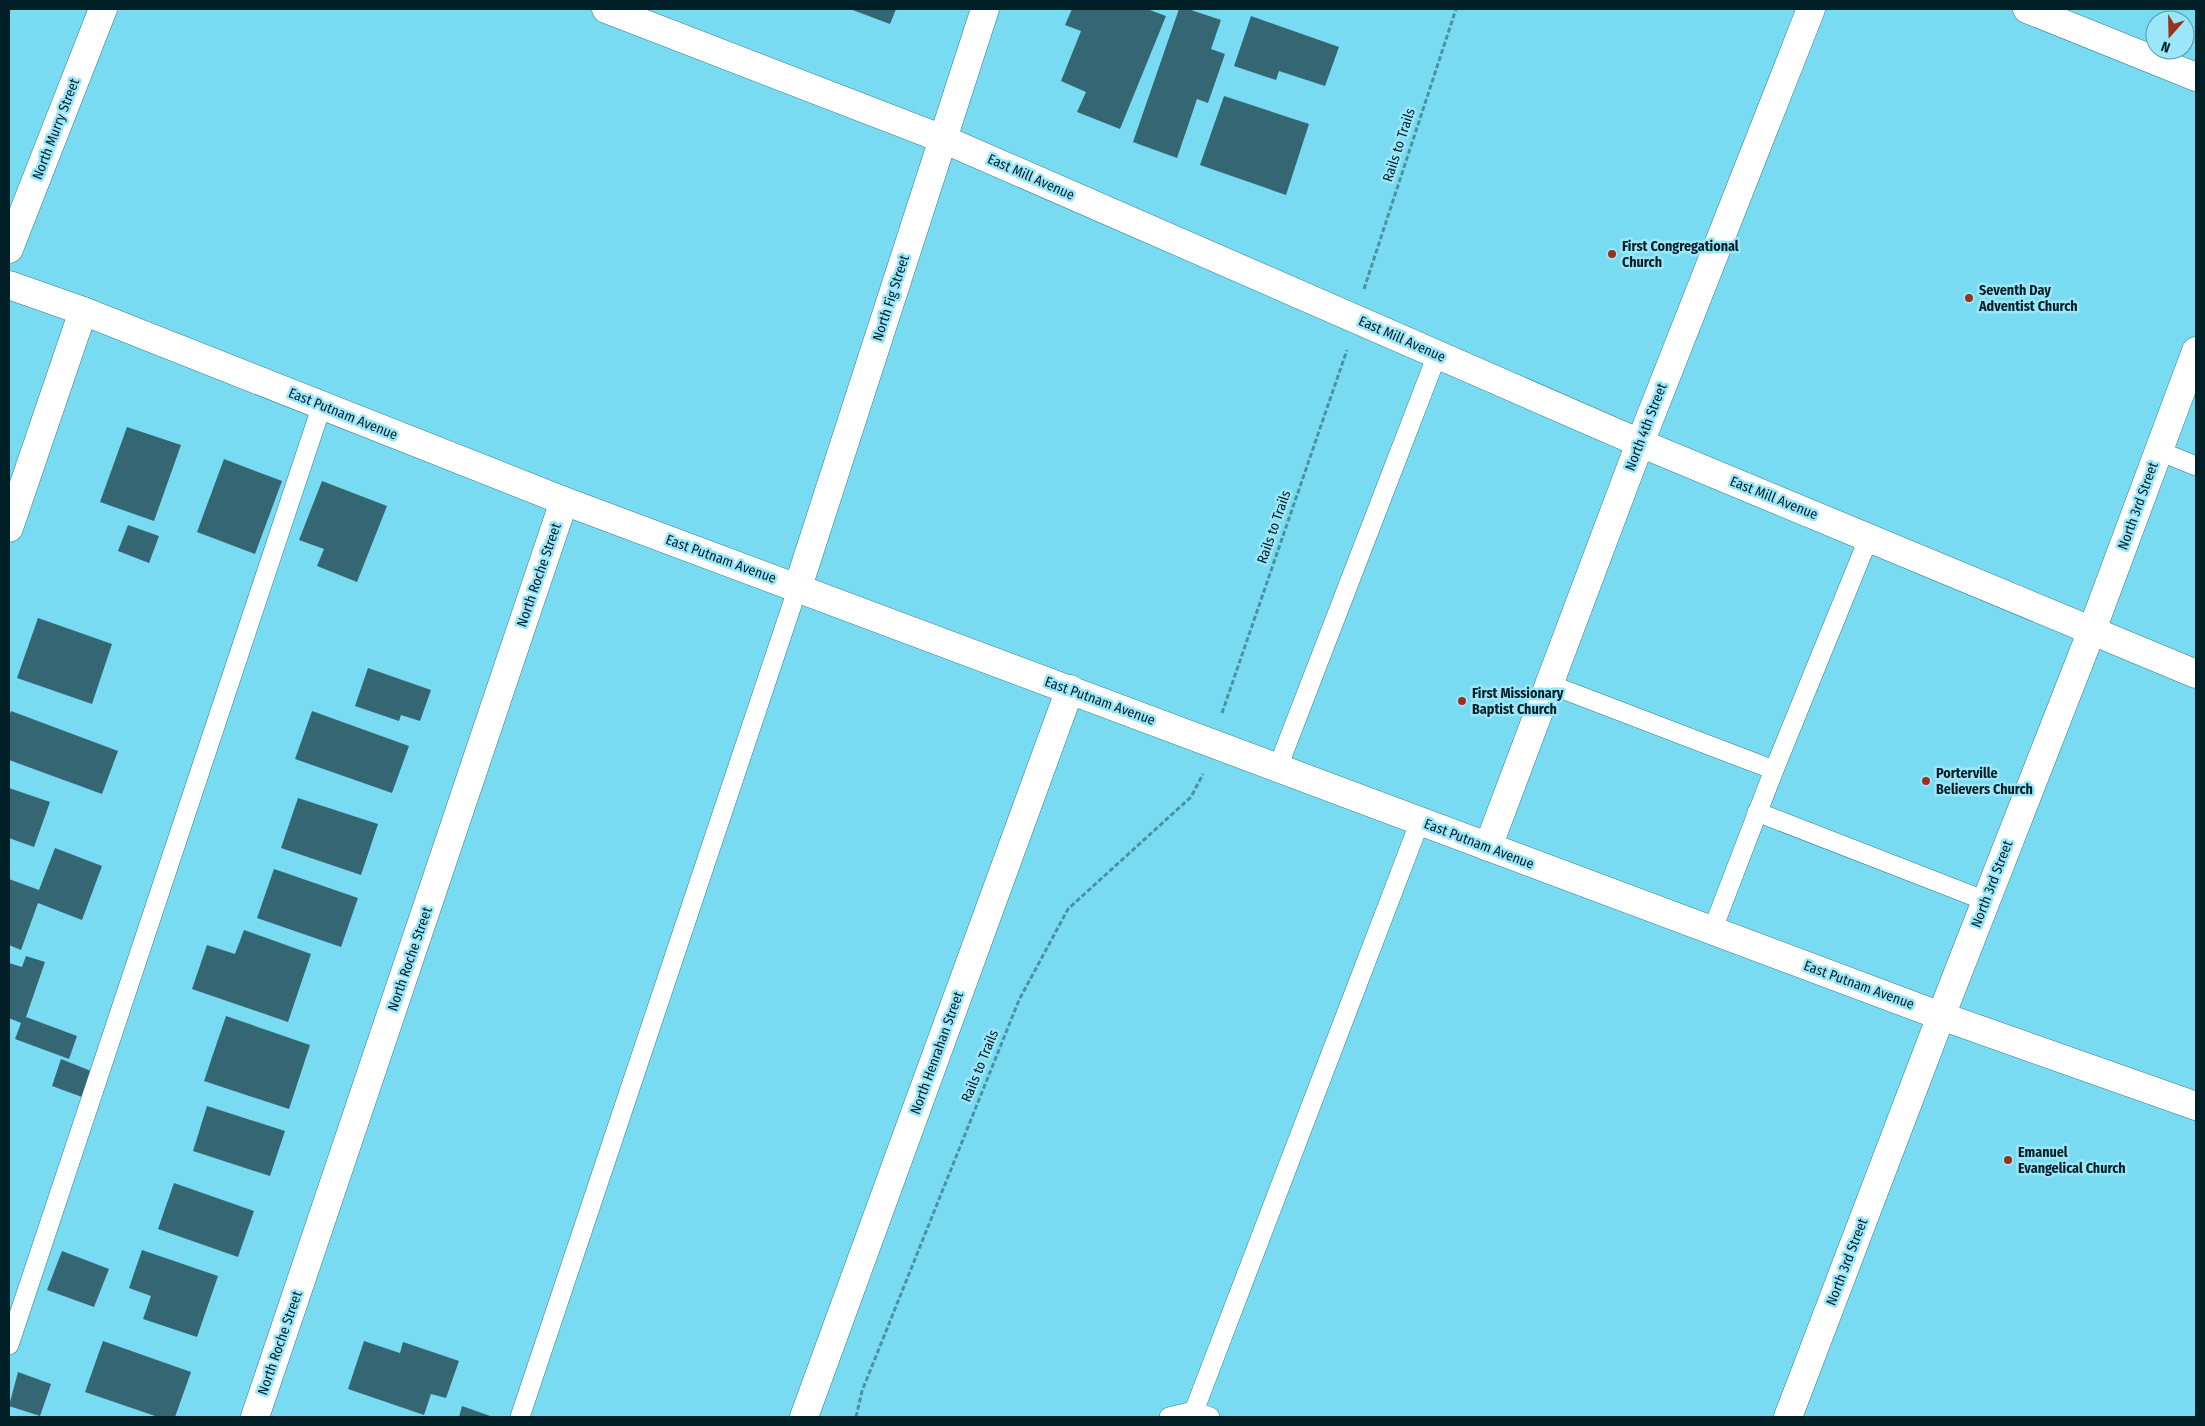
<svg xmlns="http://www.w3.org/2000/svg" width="2205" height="1426" viewBox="0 0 2205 1426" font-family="'Fira Sans Condensed',sans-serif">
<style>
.building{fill:#346773}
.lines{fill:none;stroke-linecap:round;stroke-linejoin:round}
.service-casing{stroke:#2f7c8c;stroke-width:20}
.minor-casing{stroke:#2f7c8c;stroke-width:29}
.tertiary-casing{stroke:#2f7c8c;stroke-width:29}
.path{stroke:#4a92a3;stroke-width:3;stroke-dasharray:5 2.5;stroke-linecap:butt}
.service{stroke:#fff;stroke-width:19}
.minor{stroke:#fff;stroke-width:28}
.tertiary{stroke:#fff;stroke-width:28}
.poi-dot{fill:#9a3118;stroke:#9be6f8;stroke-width:2}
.labels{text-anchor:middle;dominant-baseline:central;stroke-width:5;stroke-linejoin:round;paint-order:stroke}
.street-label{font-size:14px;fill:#001f26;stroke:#9be6f8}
.poi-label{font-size:14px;font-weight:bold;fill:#001f26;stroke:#9be6f8;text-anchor:start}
</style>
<rect width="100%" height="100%" fill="#79dbf2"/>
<!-- building -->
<g class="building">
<polygon points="850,9 896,9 890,24"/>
<polygon points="1072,9 1147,9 1166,16 1120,129 1077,112 1086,92 1061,81 1081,31 1065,25"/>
<polygon points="1179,9 1188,9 1221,20 1211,49 1225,54 1208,103 1197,99 1177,158 1133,142"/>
<polygon points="1251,16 1339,47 1325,86 1279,71 1276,80 1234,66"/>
<polygon points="1224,96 1309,124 1286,195 1200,165"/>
<polygon points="127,427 181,445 154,521 100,502"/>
<polygon points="224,459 282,481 255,554 197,532"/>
<polygon points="322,481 387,506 357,582 317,566 324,549 299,540"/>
<polygon points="128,525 159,536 149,563 118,551"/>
<polygon points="38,618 112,644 92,704 17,678"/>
<polygon points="368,668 431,690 420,721 401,715 399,721 355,706"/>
<polygon points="11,711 118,751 102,794 9,760 9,717"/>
<polygon points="312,711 409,746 392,793 295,759"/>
<polygon points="9,788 50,802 34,847 9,838"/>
<polygon points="298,798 378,824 361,875 281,848"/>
<polygon points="55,848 102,866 82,920 38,903 21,950 9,945 9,879 39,890"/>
<polygon points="274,869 358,898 341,947 257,918"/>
<polygon points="244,930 311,954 288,1022 192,989 207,945 235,954"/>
<polygon points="26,956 45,962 26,1017 77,1036 69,1059 15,1039 21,1023 9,1018 9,963 22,967"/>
<polygon points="226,1016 310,1045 289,1109 204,1081"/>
<polygon points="61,1059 91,1071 82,1097 52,1086"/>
<polygon points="207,1106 285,1131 270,1176 193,1151"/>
<polygon points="174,1183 254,1211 238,1257 158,1229"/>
<polygon points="142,1250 218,1276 197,1337 143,1319 151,1296 129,1288"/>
<polygon points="62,1251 109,1269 94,1307 47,1290"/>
<polygon points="103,1341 191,1372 175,1417 158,1417 85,1392"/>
<polygon points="364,1341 400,1353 403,1342 459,1361 446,1398 431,1394 424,1415 348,1389"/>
<polygon points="18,1372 51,1384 40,1416 9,1406"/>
<polygon points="462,1406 493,1417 459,1417"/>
</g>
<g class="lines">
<!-- service casing -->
<g class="service-casing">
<g id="service">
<polyline points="2159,451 2196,466"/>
<polyline points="1549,684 1774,770"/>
<polyline points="1278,767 1437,355"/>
<polyline points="1757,812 1986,901"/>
<polyline points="1712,931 1774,770 1869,537"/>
<polyline points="9,1345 322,405"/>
<polyline points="1194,1411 1420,821"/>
<polyline points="520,1417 798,587"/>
<polyline points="1169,1417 1194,1411 1210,1417"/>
</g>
</g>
<!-- minor casing -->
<g class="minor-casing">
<g id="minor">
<polyline points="606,9 943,139 1640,443 2196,674"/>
<polyline points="2027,9 2196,77"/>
<polyline points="9,249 103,9"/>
<polyline points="9,528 83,311"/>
<polyline points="798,587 985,9"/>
<polyline points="1488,847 1640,443 1811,9"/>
<polyline points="255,1417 564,501"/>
<polyline points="804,1417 1070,689"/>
<polyline points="1788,1417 1941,1016 2092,630 2196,351"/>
</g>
</g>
<!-- tertiary casing -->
<g class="tertiary-casing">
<polyline id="tertiary" points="9,285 83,311 564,501 1941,1016 2196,1106"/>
</g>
<!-- path -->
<g class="path">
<polyline points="1364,289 1456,9"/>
<polyline points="1222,713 1347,350"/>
<polyline points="856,1417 862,1391 1019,1000 1068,909 1191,797 1203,774"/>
</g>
<!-- service -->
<use href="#service" class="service"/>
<!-- minor -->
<use href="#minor" class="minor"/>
<!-- tertiary -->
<use href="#tertiary" class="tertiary"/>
</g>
<!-- markers -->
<g class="poi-dot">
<circle cx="1612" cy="254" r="5"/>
<circle cx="1969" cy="298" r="5"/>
<circle cx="1462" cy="701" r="5"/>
<circle cx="1926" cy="781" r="5"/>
<circle cx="2008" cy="1160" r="5"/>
</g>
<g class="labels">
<!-- street labels -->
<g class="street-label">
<text transform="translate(56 129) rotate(-69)">North Murry Street</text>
<text transform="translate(1399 145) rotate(-72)">Rails to Trails</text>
<text transform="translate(1031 177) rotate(24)">East Mill Avenue</text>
<text transform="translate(891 298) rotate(-72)">North Fig Street</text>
<text transform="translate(1402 339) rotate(24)">East Mill Avenue</text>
<text transform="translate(343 414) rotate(22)">East Putnam Avenue</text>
<text transform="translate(1646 427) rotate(-69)">North 4th Street</text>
<text transform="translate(1774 498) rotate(22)">East Mill Avenue</text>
<text transform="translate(2138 506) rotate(-70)">North 3rd Street</text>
<text transform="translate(1274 527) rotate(-71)">Rails to Trails</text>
<text transform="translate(721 559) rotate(20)">East Putnam Avenue</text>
<text transform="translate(539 575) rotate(-71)">North Roche Street</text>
<text transform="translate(1100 701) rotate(20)">East Putnam Avenue</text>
<text transform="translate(1479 844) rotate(21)">East Putnam Avenue</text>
<text transform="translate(1992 884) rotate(-69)">North 3rd Street</text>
<text transform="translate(410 959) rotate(-71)">North Roche Street</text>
<text transform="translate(1859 985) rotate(20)">East Putnam Avenue</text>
<text transform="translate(937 1053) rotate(-70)">North Henrahan Street</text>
<text transform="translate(980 1066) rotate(-68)">Rails to Trails</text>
<text transform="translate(1847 1262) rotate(-69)">North 3rd Street</text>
<text transform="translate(280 1343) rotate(-71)">North Roche Street</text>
</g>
<!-- poi labels -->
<g class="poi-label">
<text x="1622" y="246">First Congregational<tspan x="1622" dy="16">Church</tspan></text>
<text x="1979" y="290">Seventh Day<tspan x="1979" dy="16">Adventist Church</tspan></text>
<text x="1472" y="693">First Missionary<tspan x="1472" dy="16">Baptist Church</tspan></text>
<text x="1936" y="773">Porterville<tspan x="1936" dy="16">Believers Church</tspan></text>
<text x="2018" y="1152">Emanuel<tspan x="2018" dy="16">Evangelical Church</tspan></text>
</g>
</g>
<!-- border -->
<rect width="2205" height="1426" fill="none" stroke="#001f26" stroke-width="20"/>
<!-- north arrow -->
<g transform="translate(2170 35) rotate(200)"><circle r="24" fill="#9be6f8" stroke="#5d96a4"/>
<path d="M0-4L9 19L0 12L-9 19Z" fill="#9a3118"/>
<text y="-8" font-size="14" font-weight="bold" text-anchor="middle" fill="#001f26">N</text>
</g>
</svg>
